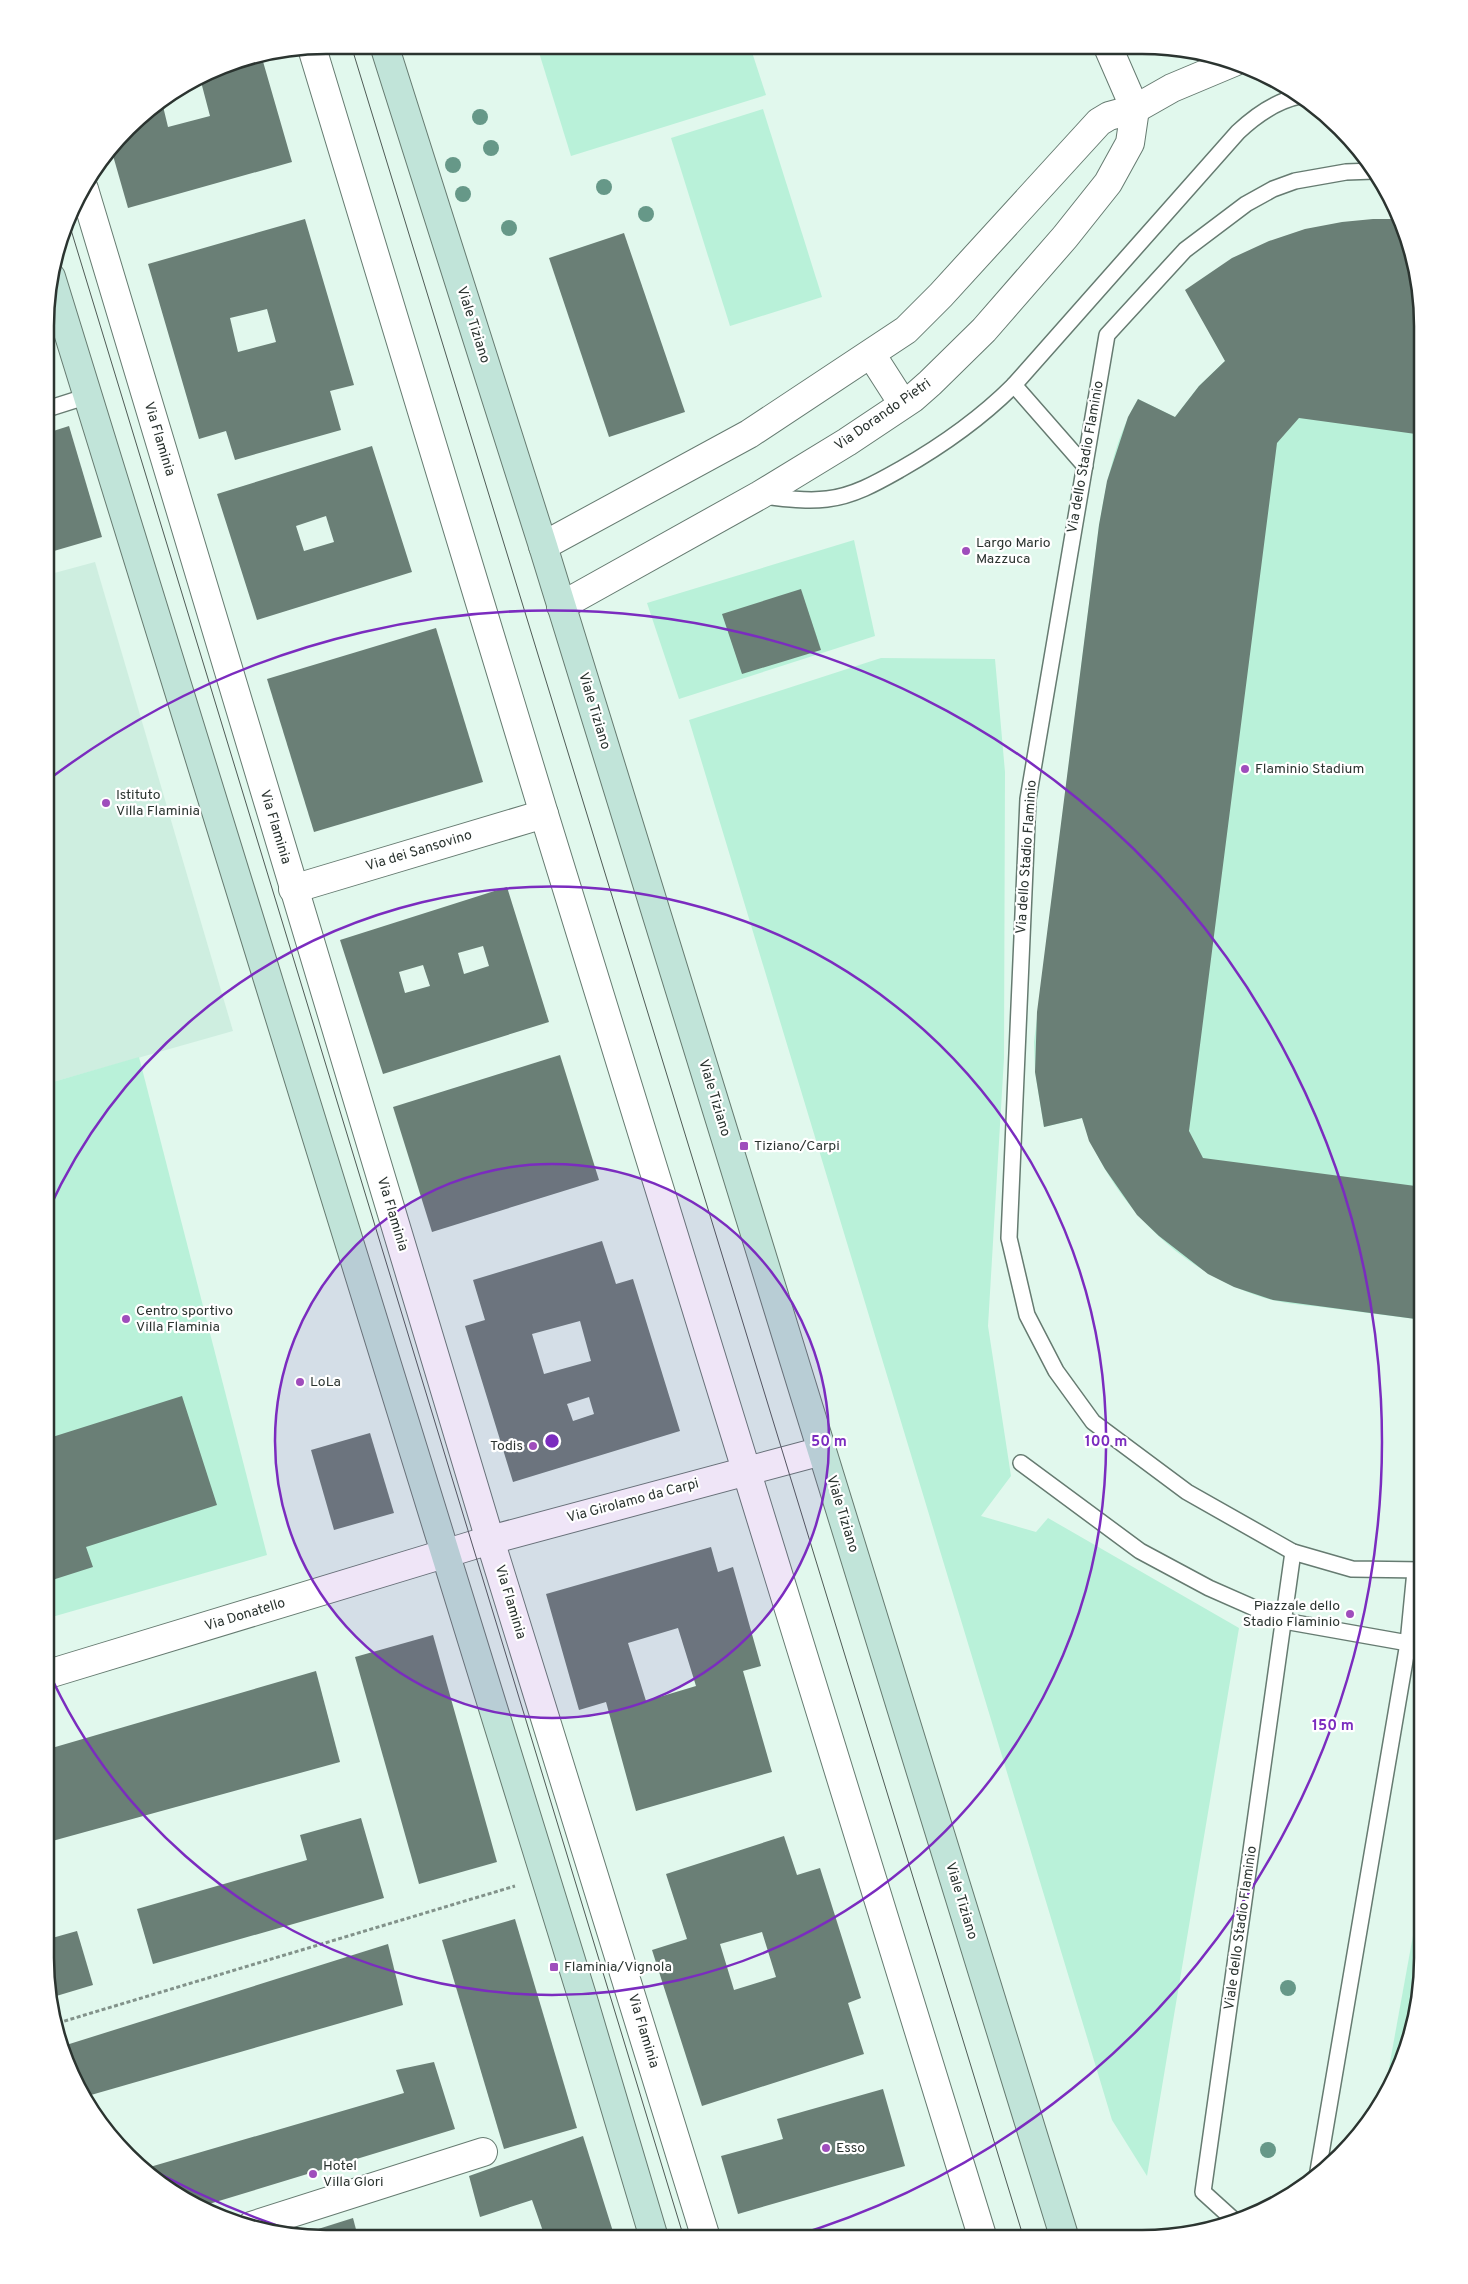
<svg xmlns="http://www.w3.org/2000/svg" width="1468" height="2284" viewBox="0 0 1468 2284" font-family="Overpass,sans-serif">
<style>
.built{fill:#ceeee0}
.green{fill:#b9f1d9}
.building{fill:#6a7f76;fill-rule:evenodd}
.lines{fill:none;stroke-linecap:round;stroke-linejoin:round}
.lane-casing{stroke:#667b71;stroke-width:18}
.street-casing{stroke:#667b71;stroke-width:30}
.secondary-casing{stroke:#667b71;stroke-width:30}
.path{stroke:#82928a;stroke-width:3;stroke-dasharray:4 2.5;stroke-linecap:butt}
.lane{stroke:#fff;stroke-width:15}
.street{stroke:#fff;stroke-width:28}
.secondary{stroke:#c1e4d9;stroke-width:28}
.tram{stroke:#4f5b56;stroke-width:1}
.tree{fill:#669888}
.ring{fill:none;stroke:#7b2cbf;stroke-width:2.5}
.poi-dot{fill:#9f4dbc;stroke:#fff;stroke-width:2}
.labels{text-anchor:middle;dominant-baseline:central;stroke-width:4.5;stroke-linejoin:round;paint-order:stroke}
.street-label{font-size:14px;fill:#2b3430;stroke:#fff}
.poi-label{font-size:14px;fill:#2b3430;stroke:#fff;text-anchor:start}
.rim{fill:none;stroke:#2b3430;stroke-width:2.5}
.centre{fill:#7b2cbf;stroke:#fff;stroke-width:2.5}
.ring-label{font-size:15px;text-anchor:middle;font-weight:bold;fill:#7b2cbf;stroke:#fff;stroke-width:4.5;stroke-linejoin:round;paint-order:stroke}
</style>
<rect width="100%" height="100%" fill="#e1f8ed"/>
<!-- built -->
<polygon class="built" points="95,562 233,1031 46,1084 47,575"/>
<!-- green -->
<g class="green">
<polygon points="537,46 750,46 766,95 571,156"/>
<polygon points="763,109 822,297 730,326 671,138"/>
<path d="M 1418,300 L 1423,326 L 1423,1320 C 1389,1316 1355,1311 1321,1307 C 1305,1305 1288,1304 1272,1300 C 1185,1277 1110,1204 1082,1118 L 1044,1127 L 1035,1072 L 1034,1042 L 1099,525 C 1107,481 1115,438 1138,399 L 1175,417 L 1199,386 L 1225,361 Z"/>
<polygon points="854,540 875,636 679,699 647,603"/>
<polygon points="881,658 995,659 1005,772 1004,1058 988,1326 1011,1476 981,1516 1036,1532 1048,1518 1239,1628 1147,2176 1112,2120 689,720"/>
<polygon points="139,1057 267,1555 45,1619 46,1084"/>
<polygon points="1422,1886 1422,1977 1402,2065 1384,2095"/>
</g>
<!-- building -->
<g class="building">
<polygon points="262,58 292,162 128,208 112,152 140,115 162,102 168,127 210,116 200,78 219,66"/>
<path d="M 305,219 L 354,385 L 330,391 L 341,430 L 235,460 L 226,431 L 199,439 L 148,264 ZM 267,309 L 276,342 L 238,352 L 230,318 Z"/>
<polygon points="1373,219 1402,219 1423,326 1423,435 1299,418 1277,443 1189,1131 1203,1158 1423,1187 1423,1320 1273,1300 1234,1287 1208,1274 1159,1236 1137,1215 1105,1169 1089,1141 1082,1118 1044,1127 1035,1072 1037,1012 1099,525 1107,481 1128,417 1138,399 1175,417 1199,386 1225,361 1185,290 1232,258 1269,241 1305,229 1342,222"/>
<polygon points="624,233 685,412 609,437 549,258"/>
<polygon points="69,426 102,537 47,553 47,433"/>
<path d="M 372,446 L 412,572 L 257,620 L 217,494 ZM 326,516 L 334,542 L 304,551 L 296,526 Z"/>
<polygon points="801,589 821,650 742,674 722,614"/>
<polygon points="436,628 483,782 314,832 267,679"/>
<path d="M 507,887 L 549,1022 L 383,1074 L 340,940 ZM 483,946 L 489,966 L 464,974 L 458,953 ZM 423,965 L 430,986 L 405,993 L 399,972 Z"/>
<polygon points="560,1055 599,1180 432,1232 393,1107"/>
<path d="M 602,1241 L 616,1284 L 633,1279 L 680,1431 L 513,1482 L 465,1326 L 485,1320 L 473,1280 ZM 580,1321 L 591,1361 L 544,1374 L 532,1334 ZM 589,1397 L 594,1414 L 573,1421 L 567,1404 Z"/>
<polygon points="182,1396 217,1505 86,1547 93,1567 46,1582 46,1439"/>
<polygon points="370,1433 394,1513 334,1530 311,1450"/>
<path d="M 711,1547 L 718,1572 L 733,1567 L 761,1666 L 743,1671 L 772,1772 L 636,1811 L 606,1702 L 579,1710 L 546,1594 ZM 678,1628 L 696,1686 L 646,1701 L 628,1643 Z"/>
<polygon points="433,1635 497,1862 419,1884 355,1657"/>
<polygon points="316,1671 340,1762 45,1843 45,1750"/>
<polygon points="361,1818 384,1898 153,1964 137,1909 307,1860 300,1835"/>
<path d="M 784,1836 L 797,1875 L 820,1868 L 861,1998 L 848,2003 L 864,2054 L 702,2106 L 652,1950 L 687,1939 L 666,1874 ZM 762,1932 L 776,1977 L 734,1990 L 720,1944 Z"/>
<polygon points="515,1919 577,2128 504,2149 442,1940"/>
<polygon points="77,1931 93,1985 53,1997 45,1958 45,1940"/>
<polygon points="388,1944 403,2005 84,2097 66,2066 63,2046"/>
<polygon points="434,2062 455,2129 199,2207 155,2181 143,2169 404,2093 396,2070"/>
<polygon points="883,2089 905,2166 738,2214 721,2156 783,2139 777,2119"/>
<polygon points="583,2136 615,2238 545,2237 532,2200 480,2217 469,2176"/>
<polygon points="353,2218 358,2237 296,2237 296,2236"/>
</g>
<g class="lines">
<!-- lane casing -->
<g class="lane-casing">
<g id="lane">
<polyline points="1374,171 1346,172 1295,181 1273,189 1246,204 1185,250 1107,335 1028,799 1009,1238 1027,1315 1056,1371 1093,1422 1187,1492 1293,1552 1352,1569 1423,1570"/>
<polyline points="1014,385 1085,466"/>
<polyline points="47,409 88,396"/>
<path d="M 762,496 C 783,498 805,502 827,499 C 854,496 878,482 901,469 C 943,445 980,419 1014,385 L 1238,132 C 1256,115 1276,101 1300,96"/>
<polyline points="1021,1463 1140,1551 1209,1588 1284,1621 1408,1643 1423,1643"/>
<polyline points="1317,2177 1408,1643 1415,1571"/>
<polyline points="1235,2221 1203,2192 1293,1552"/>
</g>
</g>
<!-- street casing -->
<g class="street-casing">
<g id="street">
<polyline points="1108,47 1135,109"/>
<polyline points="312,48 544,814 983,2239"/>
<polyline points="84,189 490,1540 706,2238"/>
<polyline points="871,354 903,404"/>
<polyline points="543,546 749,434 906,330 941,295 1099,122 1109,116 1135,109 1172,88 1234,62"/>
<polyline points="561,606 760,495 847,442 913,398 930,383 984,330 1065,237 1108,183 1130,143 1135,109"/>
<polyline points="293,889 544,814"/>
<polyline points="45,1675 490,1540 822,1451"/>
<polyline points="251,2226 483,2152"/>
</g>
</g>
<!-- secondary casing -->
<g class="secondary-casing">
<g id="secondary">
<polyline points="384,45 543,546 1065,2239"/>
<polyline points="51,277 582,1996 654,2238"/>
</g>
</g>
<!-- path -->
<polyline class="path" points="58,2023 515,1886"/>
<!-- lane -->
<use href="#lane" class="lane"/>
<!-- street -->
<use href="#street" class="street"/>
<!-- secondary -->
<use href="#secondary" class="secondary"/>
<!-- tram -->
<g class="tram">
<polyline points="351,45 1024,2239"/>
<polyline points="68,220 684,2238"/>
</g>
</g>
<!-- trees -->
<g class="tree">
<circle cx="480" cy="117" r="8"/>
<circle cx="491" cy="148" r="8"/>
<circle cx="453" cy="165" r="8"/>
<circle cx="604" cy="187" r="8"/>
<circle cx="463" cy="194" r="8"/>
<circle cx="646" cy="214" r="8"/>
<circle cx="509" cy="228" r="8"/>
<circle cx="1288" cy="1988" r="8"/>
<circle cx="1268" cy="2150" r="8"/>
</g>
<!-- distance rings -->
<circle cx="552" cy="1441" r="277" fill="#7b2cbf" fill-opacity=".12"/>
<g class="ring">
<circle cx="552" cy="1441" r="277"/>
<path d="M48 1211A554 554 0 1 1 46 1666"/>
<path d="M309 2236A831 831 0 0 1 137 2161M52 777A831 831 0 1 1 788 2238"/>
</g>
<!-- markers -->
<g class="poi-dot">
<circle cx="966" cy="551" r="5"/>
<circle cx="1245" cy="769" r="5"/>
<circle cx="106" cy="803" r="5"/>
<rect x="739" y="1141" width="10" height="10" rx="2.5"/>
<circle cx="126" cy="1319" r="5"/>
<circle cx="300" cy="1382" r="5"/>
<circle cx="533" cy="1446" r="5"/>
<circle cx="1350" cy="1614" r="5"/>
<rect x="549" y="1962" width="10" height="10" rx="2.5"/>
<circle cx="826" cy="2148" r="5"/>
<circle cx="313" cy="2174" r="5"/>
</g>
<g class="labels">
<!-- street labels -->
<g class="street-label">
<text transform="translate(473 325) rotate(72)">Viale Tiziano</text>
<text transform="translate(883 415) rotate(-35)">Via Dorando Pietri</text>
<text transform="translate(159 439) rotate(73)">Via Flaminia</text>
<text transform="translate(1086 457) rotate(-80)">Via dello Stadio Flaminio</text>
<text transform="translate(594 711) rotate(73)">Viale Tiziano</text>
<text transform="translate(275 827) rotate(73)">Via Flaminia</text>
<text transform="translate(419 851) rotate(-17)">Via dei Sansovino</text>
<text transform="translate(1027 857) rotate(-86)">Via dello Stadio Flaminio</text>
<text transform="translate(714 1098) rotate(73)">Viale Tiziano</text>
<text transform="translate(392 1214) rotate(73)">Via Flaminia</text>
<text transform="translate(633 1501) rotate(-15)">Via Girolamo da Carpi</text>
<text transform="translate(842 1514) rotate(73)">Viale Tiziano</text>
<text transform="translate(510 1602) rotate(73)">Via Flaminia</text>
<text transform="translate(245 1615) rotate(-17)">Via Donatello</text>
<text transform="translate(961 1901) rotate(73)">Viale Tiziano</text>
<text transform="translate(1241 1928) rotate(-82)">Viale dello Stadio Flaminio</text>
<text transform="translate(643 2031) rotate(73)">Via Flaminia</text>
</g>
<!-- poi labels -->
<g class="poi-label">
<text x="976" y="543">Largo Mario<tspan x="976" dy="16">Mazzuca</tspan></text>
<text x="1255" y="769">Flaminio Stadium</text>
<text x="116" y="795">Istituto<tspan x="116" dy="16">Villa Flaminia</tspan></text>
<text x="754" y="1146">Tiziano/Carpi</text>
<text x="136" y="1311">Centro sportivo<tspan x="136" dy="16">Villa Flaminia</tspan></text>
<text x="310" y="1382">LoLa</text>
<text x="523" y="1446" text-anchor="end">Todis</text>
<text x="1340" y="1606" text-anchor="end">Piazzale dello<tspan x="1340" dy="16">Stadio Flaminio</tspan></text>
<text x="564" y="1967">Flaminia/Vignola</text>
<text x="836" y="2148">Esso</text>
<text x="323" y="2166">Hotel<tspan x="323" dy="16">Villa Glori</tspan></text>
</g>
</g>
<!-- crop -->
<path d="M0 0H1468V2284H0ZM326 54H1142A272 272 0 0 1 1414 326V1958A272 272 0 0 1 1142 2230H326A272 272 0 0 1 54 1958V326A272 272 0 0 1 326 54Z" fill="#fff" fill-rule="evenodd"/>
<path class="rim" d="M326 54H1142A272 272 0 0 1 1414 326V1958A272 272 0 0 1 1142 2230H326A272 272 0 0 1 54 1958V326A272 272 0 0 1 326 54Z"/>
<circle cx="552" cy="1441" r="8" class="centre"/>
<g class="ring-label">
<text x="829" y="1446">50 m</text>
<text x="1106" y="1446">100 m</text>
<text x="1333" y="1730">150 m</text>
</g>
</svg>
